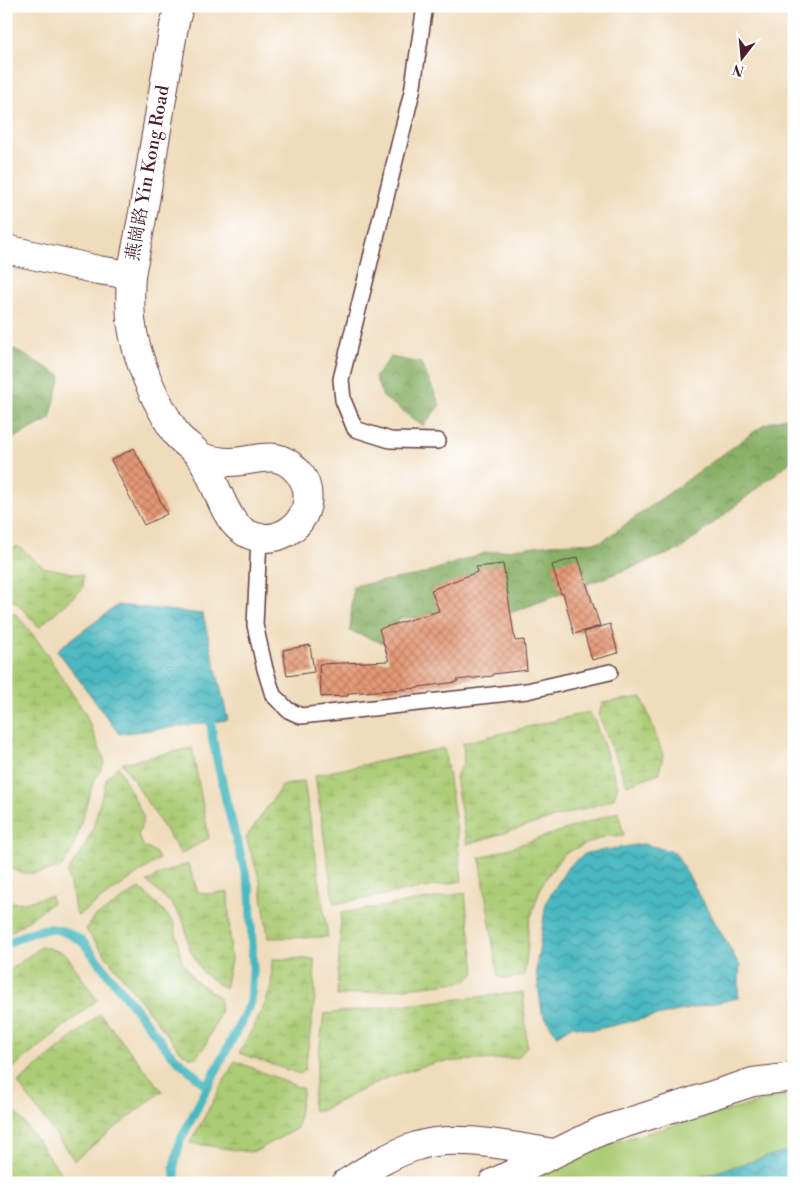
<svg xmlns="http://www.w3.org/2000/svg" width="800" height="1189" viewBox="0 0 800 1189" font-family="'Libre Bodoni','Noto Serif SC',serif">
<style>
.grass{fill:#abcc74;stroke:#7a7650}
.forest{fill:url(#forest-crowns);stroke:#696848}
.wetland{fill:url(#wetland-marsh);stroke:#7a7650}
.water{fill:url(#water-waves);stroke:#4a6c76}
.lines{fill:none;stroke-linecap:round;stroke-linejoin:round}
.stream{stroke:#49b8c0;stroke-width:9}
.building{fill:url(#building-cross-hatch)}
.service-casing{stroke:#633b41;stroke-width:18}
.minor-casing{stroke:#633b41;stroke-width:30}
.service{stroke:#fff;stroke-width:15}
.minor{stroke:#fff;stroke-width:28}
.labels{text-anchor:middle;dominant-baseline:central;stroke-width:4;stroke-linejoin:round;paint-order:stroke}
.street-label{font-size:18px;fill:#4a1f2b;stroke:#fff}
</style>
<defs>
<pattern id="forest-crowns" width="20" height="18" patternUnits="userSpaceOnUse" patternTransform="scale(1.25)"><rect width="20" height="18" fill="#88b066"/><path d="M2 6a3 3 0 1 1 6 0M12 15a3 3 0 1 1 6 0" fill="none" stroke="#718f54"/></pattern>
<pattern id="wetland-marsh" width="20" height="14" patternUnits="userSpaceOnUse" patternTransform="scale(1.25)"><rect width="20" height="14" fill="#abcc74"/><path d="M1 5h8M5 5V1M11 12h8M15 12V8" fill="none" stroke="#95af65"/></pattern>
<pattern id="water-waves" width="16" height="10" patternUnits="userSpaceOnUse" patternTransform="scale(1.25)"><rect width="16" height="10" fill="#49b8c0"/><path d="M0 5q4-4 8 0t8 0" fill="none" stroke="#3f959c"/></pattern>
<pattern id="building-cross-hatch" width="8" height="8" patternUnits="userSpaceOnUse" patternTransform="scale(1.25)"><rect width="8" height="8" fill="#e49975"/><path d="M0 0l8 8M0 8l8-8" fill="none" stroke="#bb7c60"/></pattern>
</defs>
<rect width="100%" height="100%" fill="#fff"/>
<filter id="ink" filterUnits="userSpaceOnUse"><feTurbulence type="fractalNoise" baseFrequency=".02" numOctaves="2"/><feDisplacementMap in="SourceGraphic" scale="10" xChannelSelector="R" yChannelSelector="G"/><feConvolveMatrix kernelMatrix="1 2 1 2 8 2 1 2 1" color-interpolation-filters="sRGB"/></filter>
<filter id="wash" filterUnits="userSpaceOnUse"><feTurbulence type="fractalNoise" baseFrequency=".0096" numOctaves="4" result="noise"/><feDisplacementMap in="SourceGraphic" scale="20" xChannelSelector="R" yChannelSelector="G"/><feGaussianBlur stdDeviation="1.12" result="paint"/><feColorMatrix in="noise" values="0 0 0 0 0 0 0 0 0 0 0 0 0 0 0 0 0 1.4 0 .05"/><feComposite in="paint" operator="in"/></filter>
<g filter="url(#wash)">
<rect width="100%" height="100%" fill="#efdcbb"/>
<!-- grass -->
<polygon class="grass" points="794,1093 794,1151 680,1183 524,1183 600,1146"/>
<!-- forest -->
<g class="forest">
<polygon points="14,349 61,376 50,419 6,442 6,351"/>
<polygon points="391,357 421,363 440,405 423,426 383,397 375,377"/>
<polygon points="794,415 794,459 681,549 510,613 400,618 383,643 350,631 353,586 419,575 485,553 551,544 601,542 765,424"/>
</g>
<!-- wetland -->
<g class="wetland">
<polygon points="18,546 43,567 83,575 83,588 39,627 15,601 6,601 6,551"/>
<path d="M 6,614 L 16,614 L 38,641 L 85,713 L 105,762 L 93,783 L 73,849 L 62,867 C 45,872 21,879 6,865 Z"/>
<polygon points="642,697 663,755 659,773 627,785 599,716 602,703"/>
<polygon points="589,712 595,722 618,786 614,798 603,803 467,844 455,777 464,763 463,743"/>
<polygon points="192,748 209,838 181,854 122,763"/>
<polygon points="444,748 456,824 462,881 334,904 315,775"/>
<polygon points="118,766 144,818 138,835 144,847 155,852 159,859 78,915 75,912 73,896 67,873 83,849 92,831 107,777"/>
<polygon points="304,781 328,937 268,938 260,880 246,838 282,786"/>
<polygon points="618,812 624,835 603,837 563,854 541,886 528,926 528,946 524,976 506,979 498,976 480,858"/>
<polygon points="188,864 198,892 207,894 228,892 231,960 225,989 203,973 190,950 184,922 172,904 147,882 164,872"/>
<polygon points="140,888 159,906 174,923 182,961 194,980 220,998 221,1011 205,1046 196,1057 189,1057 179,1050 86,930 92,919"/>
<path d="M 465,893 C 467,920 473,946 475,973 L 467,981 L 337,996 L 341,913 Z"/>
<path d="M 51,896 L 52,903 L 6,936 L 6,901 C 21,906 37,898 51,896 Z"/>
<polygon points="42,946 66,954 97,1000 8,1072 6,1071 6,973"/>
<polygon points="272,959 314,959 315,997 305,1070 300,1074 239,1053 262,1011 271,988"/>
<polygon points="523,992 527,1046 518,1058 437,1062 386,1078 320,1111 314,1111 312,1105 324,1014"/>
<polygon points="100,1014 162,1091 74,1160 18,1083"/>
<polygon points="235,1061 303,1089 297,1128 258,1150 250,1152 190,1143"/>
<polygon points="6,1099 64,1177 58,1183 6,1183"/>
</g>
<!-- water -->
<g class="water">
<polygon points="118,605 203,614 228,720 119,734 57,650"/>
<polygon points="643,844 675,852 740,966 738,998 593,1030 572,1026 557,1035 542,1013 536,970 546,902 568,867 586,853"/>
<polygon points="794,1151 794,1183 680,1183 779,1153"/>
</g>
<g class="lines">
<!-- stream -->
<g class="stream">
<path d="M 6,944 C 38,929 51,920 83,942 L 170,1053 L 208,1087"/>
<polyline points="176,1183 174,1167 180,1141 251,1002 253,970 250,891 227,804 213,742 211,723"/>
</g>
</g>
<g id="blocks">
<!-- building -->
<g class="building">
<polygon points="134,448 167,514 144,525 111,460"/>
<polygon points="578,557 600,626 574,634 563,593 561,594 552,565"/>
<polygon points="503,564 515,641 524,640 527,670 493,674 493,676 457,680 457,682 419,687 419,688 348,693 348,696 321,697 319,664 389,661 379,629 439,611 431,590 477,572 476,567"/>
<polygon points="610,624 618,653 592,660 584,632"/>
<polygon points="310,645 314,672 287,676 283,650"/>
</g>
</g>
</g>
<g filter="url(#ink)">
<use href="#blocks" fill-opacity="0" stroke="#633b41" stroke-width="1"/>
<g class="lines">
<!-- service casing -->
<g class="service-casing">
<g id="service">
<polyline points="425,6 412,92 341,379 343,400 355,429 390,440 438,441"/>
<polyline points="259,538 255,625 265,669 273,695 288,710 301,716 527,691 610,672"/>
</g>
</g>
<!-- minor casing -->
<g class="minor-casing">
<g id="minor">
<polyline points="6,249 98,270 131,275 143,213 174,26 179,6"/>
<path d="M 131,275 C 130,290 130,305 131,320 C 136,360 155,402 177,435 C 184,444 196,449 202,459 C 214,477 223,515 239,528 C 268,553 313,528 307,490 C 306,483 302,476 297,471 C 276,447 256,462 230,462 C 220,462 211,460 201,457"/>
<path d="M 346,1183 C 368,1169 391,1154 417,1146 C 454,1133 514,1147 553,1153"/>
<polyline points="493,1183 601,1131 753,1082 794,1077"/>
</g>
</g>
<!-- service -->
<use href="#service" class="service"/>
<!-- minor -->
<use href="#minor" class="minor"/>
</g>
</g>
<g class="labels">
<!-- street labels -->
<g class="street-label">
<text transform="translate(148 173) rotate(-80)">燕崗路 Yin Kong Road</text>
</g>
</g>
<!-- margin -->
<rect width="800" height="1189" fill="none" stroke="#fff" stroke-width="25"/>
<!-- north arrow -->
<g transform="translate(742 58) rotate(196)" stroke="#ffffff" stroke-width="4" paint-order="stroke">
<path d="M0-4L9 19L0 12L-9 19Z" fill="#4a1f2b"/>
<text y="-8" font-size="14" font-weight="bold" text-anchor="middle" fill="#4a1f2b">N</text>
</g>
</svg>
